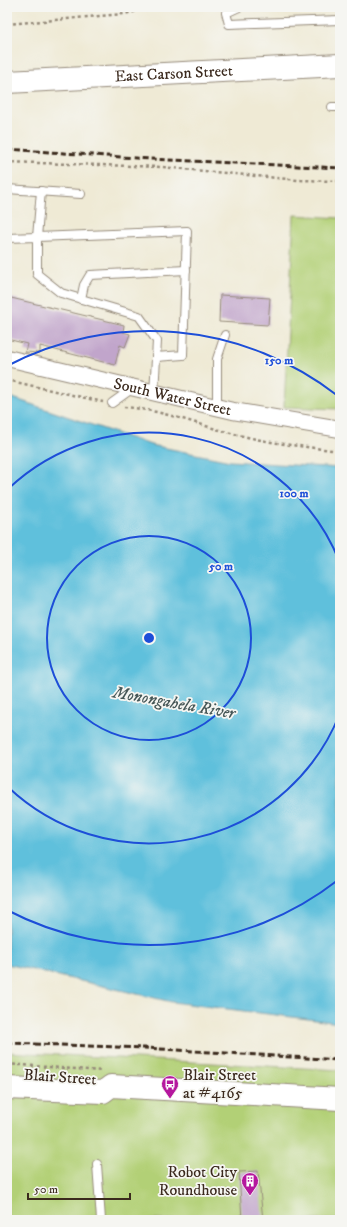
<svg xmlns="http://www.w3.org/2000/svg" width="347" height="1227" viewBox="0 0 347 1227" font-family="'IM FELL DW Pica',serif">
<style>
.green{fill:#b2d076;stroke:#767d4a}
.water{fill:#5ec0dc;stroke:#4c757d}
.building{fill:#c1a5cb}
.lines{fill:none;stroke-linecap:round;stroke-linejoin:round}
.lane-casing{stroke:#958a7a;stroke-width:10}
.street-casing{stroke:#958a7a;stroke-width:18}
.secondary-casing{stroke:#958a7a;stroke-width:24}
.primary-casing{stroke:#958a7a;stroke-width:24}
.path{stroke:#958a7a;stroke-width:2.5;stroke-dasharray:3 3;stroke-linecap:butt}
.lane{stroke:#fff;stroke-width:8}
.street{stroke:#fff;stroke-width:16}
.secondary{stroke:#fff;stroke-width:22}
.primary{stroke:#fff;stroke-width:22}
.rail{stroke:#3b2a1e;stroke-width:3;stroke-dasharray:6 3;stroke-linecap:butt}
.ring{fill:none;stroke:#1d4ed8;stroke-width:2}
.labels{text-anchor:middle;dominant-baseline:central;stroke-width:3.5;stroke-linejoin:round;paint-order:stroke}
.street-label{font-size:16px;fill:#3b2a1e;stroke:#f6f6f2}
.poi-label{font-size:16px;fill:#3b2a1e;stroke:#f6f6f2;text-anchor:start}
.water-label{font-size:17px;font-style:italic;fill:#465757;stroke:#f6f6f2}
.centre{fill:#1d4ed8;stroke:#f6f6f2;stroke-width:2}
.ring-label{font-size:12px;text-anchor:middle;font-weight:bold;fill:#1d4ed8;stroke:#f6f6f2;stroke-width:3.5;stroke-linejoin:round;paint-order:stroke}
</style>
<rect width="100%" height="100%" fill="#f6f6f2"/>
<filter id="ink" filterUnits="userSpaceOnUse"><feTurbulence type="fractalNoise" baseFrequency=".025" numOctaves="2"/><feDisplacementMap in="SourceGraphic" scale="8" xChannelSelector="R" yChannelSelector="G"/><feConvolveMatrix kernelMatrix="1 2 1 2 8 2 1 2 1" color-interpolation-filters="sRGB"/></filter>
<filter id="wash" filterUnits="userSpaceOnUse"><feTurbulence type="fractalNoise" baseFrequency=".012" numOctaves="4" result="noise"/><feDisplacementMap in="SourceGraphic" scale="16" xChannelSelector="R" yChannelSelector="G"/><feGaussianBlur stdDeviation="0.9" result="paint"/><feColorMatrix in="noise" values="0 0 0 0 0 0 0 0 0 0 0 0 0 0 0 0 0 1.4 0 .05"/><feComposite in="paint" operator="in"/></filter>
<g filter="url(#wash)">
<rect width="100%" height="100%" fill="#efead5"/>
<!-- green -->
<g class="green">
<polygon points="294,215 340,218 340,409 284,407"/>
<polygon points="7,1052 340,1070 340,1220 7,1220"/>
</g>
<!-- water -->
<polygon class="water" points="7,396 151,445 230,461 340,468 340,1023 172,1002 7,964"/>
<g id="blocks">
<!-- building -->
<g class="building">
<polygon points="220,295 270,298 268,325 219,322"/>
<polygon points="7,297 124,325 123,332 130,334 125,347 120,345 115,365 40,346 40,353 25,352 27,344 7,339"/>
<polygon points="258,1171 263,1220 242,1220 239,1172"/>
</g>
</g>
</g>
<g filter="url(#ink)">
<use href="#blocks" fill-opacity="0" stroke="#958a7a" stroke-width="1"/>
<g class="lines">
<!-- lane casing -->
<g class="lane-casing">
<g id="lane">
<polyline points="239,7 226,13 229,24 340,20"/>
<polyline points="332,107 340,107"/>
<polyline points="7,189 81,194"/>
<polyline points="41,191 37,237 187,231 183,355 156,357"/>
<polyline points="7,238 37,237 37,274 61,293 139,316 157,341 154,393"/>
<polyline points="81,299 84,285 90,275 186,270"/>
<polyline points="112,403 133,388"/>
<polyline points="217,407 217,359 225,335"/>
<polyline points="97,1164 101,1220"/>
</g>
</g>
<!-- street casing -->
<g class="street-casing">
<g id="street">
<path id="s1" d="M 7,358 L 233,411 L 340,429"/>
</g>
</g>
<!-- secondary casing -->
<g class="secondary-casing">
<polyline id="secondary" points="7,1088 103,1092 111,1086 340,1099"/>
</g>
<!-- primary casing -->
<g class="primary-casing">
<g id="primary">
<path id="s2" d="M 7,82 L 340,65"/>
</g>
</g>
<!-- path -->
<g class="path">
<polyline points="7,24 124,14 156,7"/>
<polyline points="7,162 162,167 298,180 340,181"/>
<polyline points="7,380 103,402"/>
<path d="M 124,407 C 165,410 202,427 243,436 C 275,444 307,447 340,451"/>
<polyline points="7,1064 102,1071"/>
</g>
<!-- lane -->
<use href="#lane" class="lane"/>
<!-- street -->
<use href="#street" class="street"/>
<!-- secondary -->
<use href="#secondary" class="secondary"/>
<!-- primary -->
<use href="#primary" class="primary"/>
<!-- rail -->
<g class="rail">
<polyline points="7,149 150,159 340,168"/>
<polyline points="7,1043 145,1048 340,1060"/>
</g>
</g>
</g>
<!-- distance rings -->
<g class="ring">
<circle cx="149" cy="638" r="102"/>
<path d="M340 713A205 205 0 0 1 8 787M8 489A205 205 0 0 1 340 563"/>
<path d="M338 880A307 307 0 0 1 7 910M7 366A307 307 0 0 1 338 396"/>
</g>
<!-- icons -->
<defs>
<g id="bus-pin" transform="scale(0.9)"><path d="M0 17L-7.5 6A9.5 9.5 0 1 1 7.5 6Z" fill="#b5179e" stroke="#f6f6f2"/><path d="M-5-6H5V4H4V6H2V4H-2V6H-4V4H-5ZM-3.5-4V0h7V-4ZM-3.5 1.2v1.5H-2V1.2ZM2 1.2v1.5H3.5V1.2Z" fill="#fff"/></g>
<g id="building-pin" transform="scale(0.9)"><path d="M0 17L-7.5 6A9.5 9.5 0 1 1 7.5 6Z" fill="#b5179e" stroke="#f6f6f2"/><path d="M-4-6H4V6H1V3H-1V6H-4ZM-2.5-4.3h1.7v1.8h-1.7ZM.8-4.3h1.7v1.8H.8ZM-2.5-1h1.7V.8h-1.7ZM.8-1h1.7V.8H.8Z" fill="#fff"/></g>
</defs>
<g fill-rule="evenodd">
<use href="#bus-pin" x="170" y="1084"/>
<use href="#building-pin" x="250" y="1181"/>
</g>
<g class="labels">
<!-- street labels -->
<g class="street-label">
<text stroke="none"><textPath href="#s2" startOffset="167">East Carson Street</textPath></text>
<text stroke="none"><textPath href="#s1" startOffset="170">South Water Street</textPath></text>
<text transform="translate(60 1077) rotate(4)">Blair Street</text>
</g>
<!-- poi labels -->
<g class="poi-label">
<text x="183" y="1075">Blair Street<tspan x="183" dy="18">at #4165</tspan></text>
<text x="237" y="1172" text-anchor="end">Robot City<tspan x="237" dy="18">Roundhouse</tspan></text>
</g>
<!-- water labels -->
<g class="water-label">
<text transform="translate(174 703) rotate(10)">Monongahela River</text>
</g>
</g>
<circle cx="149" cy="638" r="6" class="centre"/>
<g class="ring-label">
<text x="279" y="364">150 m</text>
<text x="294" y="497">100 m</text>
<text x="221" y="570">50 m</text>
</g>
<!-- margin -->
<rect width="347" height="1227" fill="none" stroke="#f6f6f2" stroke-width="24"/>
<!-- scale -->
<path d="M28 1193v6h102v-6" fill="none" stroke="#3b2a1e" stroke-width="2"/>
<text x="34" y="1193" font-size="12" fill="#3b2a1e" stroke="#f6f6f2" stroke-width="3" paint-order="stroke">50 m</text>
</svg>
